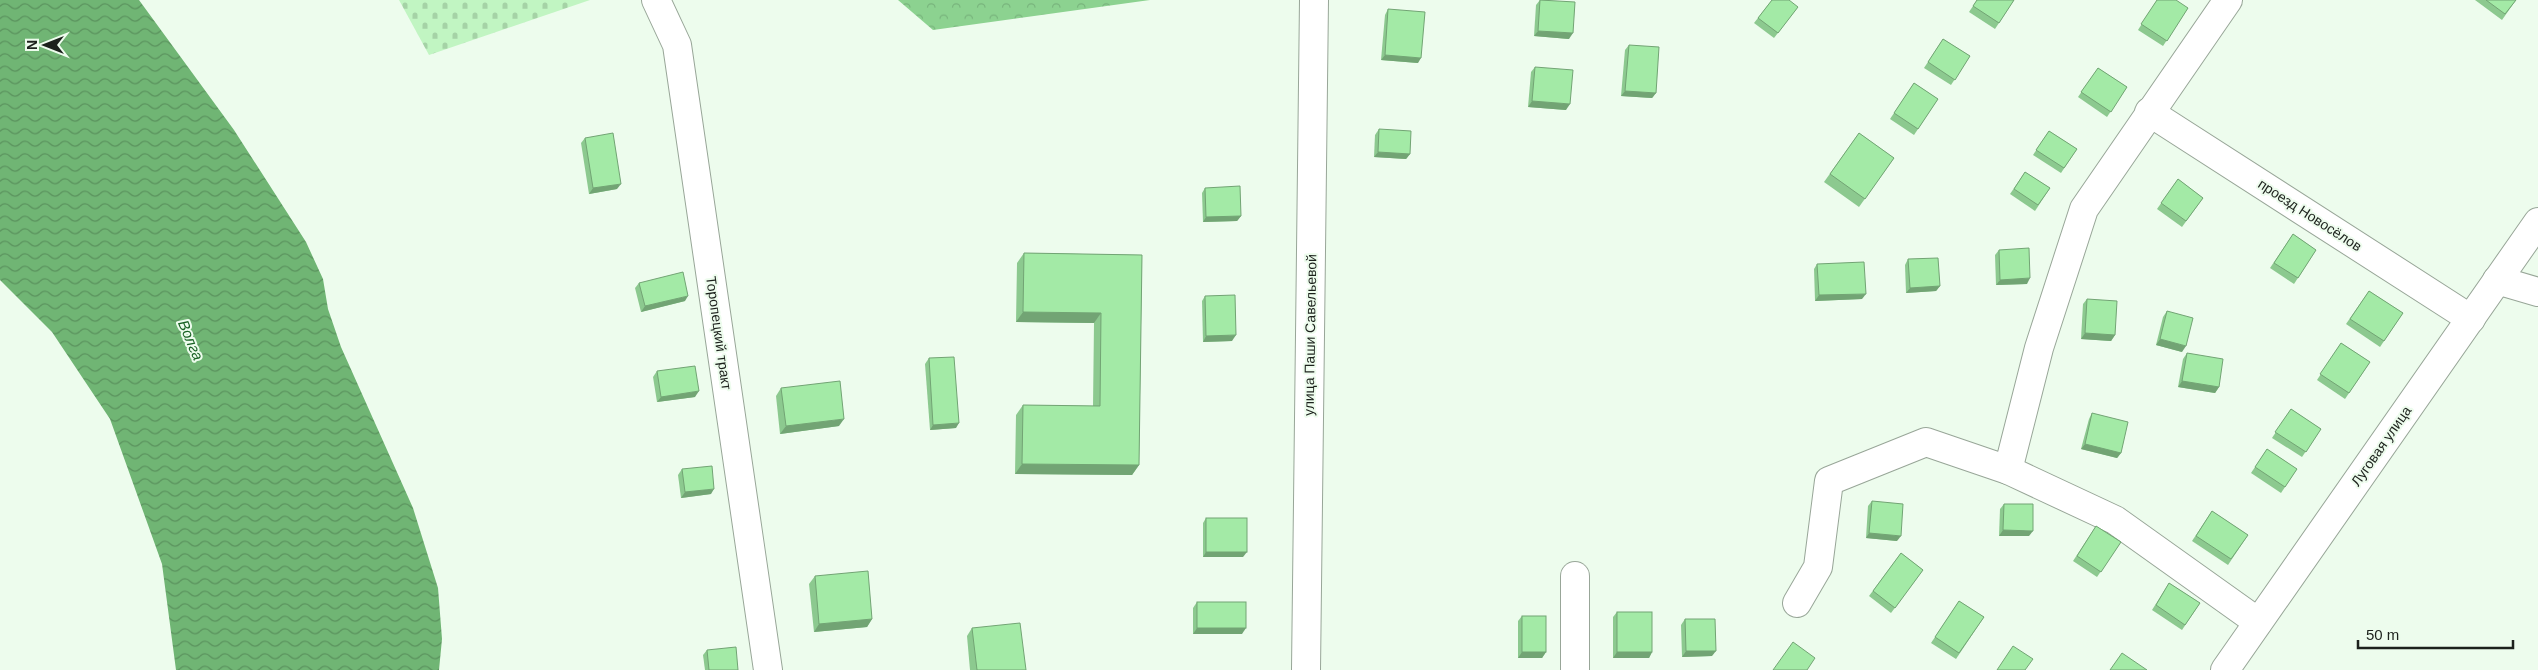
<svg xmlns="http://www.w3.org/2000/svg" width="2538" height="670" viewBox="0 0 2538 670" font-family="Arial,sans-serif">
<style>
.forest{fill:url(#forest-crowns)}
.cemetery{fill:url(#cemetery-stones)}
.water{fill:url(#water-waves)}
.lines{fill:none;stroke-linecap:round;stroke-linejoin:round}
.minor-casing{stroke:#98a698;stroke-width:30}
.major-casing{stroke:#98a698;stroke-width:30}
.minor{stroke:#fff;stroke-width:28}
.major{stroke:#fff;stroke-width:28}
.wall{fill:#8cc98f}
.shaded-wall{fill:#72a474}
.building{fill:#a3eaa6;stroke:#72a474}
.labels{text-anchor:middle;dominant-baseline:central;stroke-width:4;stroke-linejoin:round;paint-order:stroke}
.street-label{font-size:14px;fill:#1c211c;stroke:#edfced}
.water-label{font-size:15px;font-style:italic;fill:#1a6225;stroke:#edfced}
</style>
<defs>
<pattern id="forest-crowns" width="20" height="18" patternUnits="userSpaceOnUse" patternTransform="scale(1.25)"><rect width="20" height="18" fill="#8cd290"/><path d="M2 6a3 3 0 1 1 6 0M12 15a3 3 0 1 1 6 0" fill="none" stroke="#78b47c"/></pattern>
<pattern id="cemetery-stones" width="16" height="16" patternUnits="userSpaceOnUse" patternTransform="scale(1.25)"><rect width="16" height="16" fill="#c1f5c2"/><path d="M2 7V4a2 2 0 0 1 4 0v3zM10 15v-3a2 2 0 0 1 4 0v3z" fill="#a5d2a6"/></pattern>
<pattern id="water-waves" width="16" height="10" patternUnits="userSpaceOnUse" patternTransform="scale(1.25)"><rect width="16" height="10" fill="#70b574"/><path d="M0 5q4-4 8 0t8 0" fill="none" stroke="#5b935e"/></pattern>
</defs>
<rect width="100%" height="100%" fill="#edfced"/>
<!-- forest -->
<polygon class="forest" points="898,0 1150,0 933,30"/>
<!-- cemetery -->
<polygon class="cemetery" points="399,0 590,0 429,55"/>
<!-- water -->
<polygon class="water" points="0,0 139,0 234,130 306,242 323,279 328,309 341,347 413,508 438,588 442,639 439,670 176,670 162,564 110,419 52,332 0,280"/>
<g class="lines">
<!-- minor casing -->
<g class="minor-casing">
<g id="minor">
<polyline points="2149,112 2471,319"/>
<polyline points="2497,280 2538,292"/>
<polyline points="2008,470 2115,520 2258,622"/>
<polyline points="1575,576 1575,670"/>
<polyline points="1797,603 1818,567 1829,481 1926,442 2008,470 2039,348 2084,209 2228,0"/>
<polyline points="1306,670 1314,0"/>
<polyline points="2225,670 2538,222"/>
</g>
</g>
<!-- major casing -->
<g class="major-casing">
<polyline id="major" points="656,0 677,45 768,670"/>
</g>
<!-- minor -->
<use href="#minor" class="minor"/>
<!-- major -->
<use href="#major" class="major"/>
</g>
<!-- wall -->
<g class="wall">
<polygon points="1540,0 1549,0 1569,39 1534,36 1536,5"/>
<polygon points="1772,0 1798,7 1774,38 1754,23"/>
<polygon points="1977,0 2014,0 1995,29 1969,12"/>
<polygon points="2157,0 2188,8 2163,46 2138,30"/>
<polygon points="2475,0 2516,0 2502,20"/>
<polygon points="1388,9 1418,63 1381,60 1385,15"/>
<polygon points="1943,39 1970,56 1951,85 1924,68"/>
<polygon points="1629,45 1656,93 1652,98 1621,96 1625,50"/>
<polygon points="1535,67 1566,110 1528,107 1531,72"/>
<polygon points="2098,68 2127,87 2107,117 2078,97"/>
<polygon points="1914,83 1938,99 1914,135 1890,119"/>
<polygon points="1379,129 1410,154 1406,159 1374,157 1375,135"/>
<polygon points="2049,131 2077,149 2061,173 2033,155"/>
<polygon points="1859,133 1894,158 1859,207 1824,182"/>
<polygon points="585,138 617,189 589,194 581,143"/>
<polygon points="2025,172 2050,188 2035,211 2010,194"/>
<polygon points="2178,179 2203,198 2182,227 2157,209"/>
<polygon points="1205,188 1241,216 1237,221 1203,222 1202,193"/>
<polygon points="2293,234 2316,250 2294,284 2270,268"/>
<polygon points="1999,250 2027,284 1996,285 1995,255"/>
<polygon points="1024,253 1142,255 1139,465 1132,475 1015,474 1016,415 1023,405 1093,406 1094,323 1016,322 1017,263"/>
<polygon points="1908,259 1940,286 1936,291 1906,293 1905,265"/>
<polygon points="1817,264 1862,299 1815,301 1814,269"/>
<polygon points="639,283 685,301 641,312 635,288"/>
<polygon points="2369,291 2403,313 2380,347 2346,324"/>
<polygon points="1205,296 1232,341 1203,342 1202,301"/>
<polygon points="2087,299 2115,335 2111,341 2081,339 2083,304"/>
<polygon points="2167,311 2182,352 2156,345 2163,317"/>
<polygon points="2341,343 2370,362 2345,399 2317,380"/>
<polygon points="2187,353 2219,387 2215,393 2178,387 2183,359"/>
<polygon points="929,358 956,428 930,430 925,364"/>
<polygon points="657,371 695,397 657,402 653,377"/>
<polygon points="781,388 839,426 780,434 776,396"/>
<polygon points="2291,409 2321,429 2302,457 2272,438"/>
<polygon points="2092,413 2121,453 2117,458 2081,449 2089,419"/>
<polygon points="2267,449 2297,469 2281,493 2251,473"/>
<polygon points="682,469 711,494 681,498 678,475"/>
<polygon points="1872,501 1897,541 1866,538 1868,506"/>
<polygon points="2004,504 2029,536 1999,536 2000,509"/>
<polygon points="2212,511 2248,535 2228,565 2192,541"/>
<polygon points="1206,518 1243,557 1203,557 1203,523"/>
<polygon points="2096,526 2121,542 2097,577 2073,561"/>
<polygon points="1901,553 1923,570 1891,613 1869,596"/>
<polygon points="815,576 872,619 867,627 814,632 809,584"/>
<polygon points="2169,583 2200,603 2182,630 2152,610"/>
<polygon points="1959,601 1984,617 1956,659 1931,643"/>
<polygon points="1197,602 1242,634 1193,634 1193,608"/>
<polygon points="1617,612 1652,652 1649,658 1613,658 1613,617"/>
<polygon points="1522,616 1546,652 1542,658 1518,658 1518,621"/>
<polygon points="1685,619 1712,656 1682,657 1681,625"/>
<polygon points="972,628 1026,670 970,670 967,636"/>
<polygon points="707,650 738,670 705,670 703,655"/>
</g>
<!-- shaded-wall -->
<g class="shaded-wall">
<polygon points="1538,31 1573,33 1569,39 1534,36"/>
<polygon points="1385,55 1421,58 1418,63 1381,60"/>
<polygon points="1625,91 1656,93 1652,98 1621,96"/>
<polygon points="1532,101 1570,104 1566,110 1528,107"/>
<polygon points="1378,152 1410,154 1406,159 1374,157"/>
<polygon points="621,184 617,189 589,194 593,188"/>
<polygon points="1241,216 1237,221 1203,222 1206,217"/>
<polygon points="2030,278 2027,284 1996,285 2000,280"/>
<polygon points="1940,286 1936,291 1906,293 1910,288"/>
<polygon points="1866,294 1862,299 1815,301 1819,295"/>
<polygon points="688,296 685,301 641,312 645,306"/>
<polygon points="1023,312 1101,313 1094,323 1016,322"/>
<polygon points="2085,333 2115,335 2111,341 2081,339"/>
<polygon points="1236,335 1232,341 1203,342 1206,336"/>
<polygon points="2160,339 2186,346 2182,352 2156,345"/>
<polygon points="2182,381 2219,387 2215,393 2178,387"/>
<polygon points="699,391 695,397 657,402 661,397"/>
<polygon points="844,419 839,426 780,434 786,426"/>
<polygon points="959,423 956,428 930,430 933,425"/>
<polygon points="2085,444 2121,453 2117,458 2081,449"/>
<polygon points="1022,464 1139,465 1132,475 1015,474"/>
<polygon points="714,489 711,494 681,498 685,492"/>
<polygon points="2003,530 2033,531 2029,536 1999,536"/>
<polygon points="1869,533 1901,536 1897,541 1866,538"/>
<polygon points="1206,552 1247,552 1243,557 1203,557"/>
<polygon points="872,619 867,627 814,632 819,624"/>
<polygon points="1197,628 1246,628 1242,634 1193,634"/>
<polygon points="1686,651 1716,651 1712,656 1682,657"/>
<polygon points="1522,652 1546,652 1542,658 1518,658"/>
<polygon points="1617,652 1652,652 1649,658 1613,658"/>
</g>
<!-- building -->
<g class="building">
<polygon points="1540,0 1575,2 1573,33 1538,31"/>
<polygon points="1772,0 1789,0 1798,7 1778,33 1758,18"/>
<polygon points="1977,0 2014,0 1999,23 1973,6"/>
<polygon points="2157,0 2176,0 2188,8 2167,41 2141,24"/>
<polygon points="2486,0 2516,0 2505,14"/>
<polygon points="1388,9 1425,12 1421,58 1385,55"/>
<polygon points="1943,39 1970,56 1955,80 1928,62"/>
<polygon points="1629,45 1659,47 1656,93 1625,91"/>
<polygon points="1535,67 1573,70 1570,104 1532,101"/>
<polygon points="2098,68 2127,87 2111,112 2081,92"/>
<polygon points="1914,83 1938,99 1918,129 1894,113"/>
<polygon points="1379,129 1411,131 1410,154 1378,152"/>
<polygon points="2049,131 2077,149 2064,168 2036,150"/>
<polygon points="613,133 621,184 593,188 585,138"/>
<polygon points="1859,133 1894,158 1865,199 1830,174"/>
<polygon points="2025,172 2050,188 2038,205 2014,189"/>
<polygon points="2178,179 2203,198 2186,221 2161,203"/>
<polygon points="1240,186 1241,216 1206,217 1205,188"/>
<polygon points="2293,234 2316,250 2298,278 2274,263"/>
<polygon points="2029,248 2030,278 2000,280 1999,250"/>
<polygon points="1024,253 1142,255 1139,465 1022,464 1023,405 1100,406 1101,313 1023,312"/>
<polygon points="1938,258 1940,286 1910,288 1908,259"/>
<polygon points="1864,262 1866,294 1819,295 1817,264"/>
<polygon points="683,272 688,296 645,306 639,283"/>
<polygon points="2369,291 2403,313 2384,341 2350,319"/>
<polygon points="1235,295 1236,335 1206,336 1205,296"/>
<polygon points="2087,299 2117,301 2115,335 2085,333"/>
<polygon points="2167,311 2193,318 2186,346 2160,339"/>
<polygon points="2341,343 2370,362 2349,393 2320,374"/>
<polygon points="2187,353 2223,359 2219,387 2182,381"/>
<polygon points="954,357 959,423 933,425 929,358"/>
<polygon points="695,366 699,391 661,397 657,371"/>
<polygon points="840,381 844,419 786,426 781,388"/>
<polygon points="2291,409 2321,429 2306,452 2275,432"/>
<polygon points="2092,413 2128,422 2121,453 2085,444"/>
<polygon points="2267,449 2297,469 2285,487 2255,467"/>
<polygon points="712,466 714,489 685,492 682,469"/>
<polygon points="1872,501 1903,504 1901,536 1869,533"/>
<polygon points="2004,504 2033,504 2033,531 2003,530"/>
<polygon points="2212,511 2248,535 2231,559 2196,536"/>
<rect x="1206" y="518" width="41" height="34"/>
<polygon points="2096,526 2121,542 2101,572 2077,556"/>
<polygon points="1901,553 1923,570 1895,608 1873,591"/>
<polygon points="868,571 872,619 819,624 815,576"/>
<polygon points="2169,583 2200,603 2185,625 2156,605"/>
<polygon points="1959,601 1984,617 1959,653 1935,637"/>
<rect x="1197" y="602" width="49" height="26"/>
<rect x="1617" y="612" width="35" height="40"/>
<rect x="1522" y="616" width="24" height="36"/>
<polygon points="1685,619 1715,619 1716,651 1686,651"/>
<polygon points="1020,623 1026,670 977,670 972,628"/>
<polygon points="1793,642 1815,658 1807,670 1773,670"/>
<polygon points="2013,646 2033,659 2025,670 1997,670"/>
<polygon points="736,647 738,670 709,670 707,650"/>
<polygon points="2122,653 2147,670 2110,670"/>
</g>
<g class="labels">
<!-- street labels -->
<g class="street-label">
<text transform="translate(2310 215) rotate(33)">проезд Новосёлов</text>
<text transform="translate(719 333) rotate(82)">Торопецкий тракт</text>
<text transform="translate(1310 335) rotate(-89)">улица Паши Савельевой</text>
<text transform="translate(2381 446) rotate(-55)">Луговая улица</text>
</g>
<!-- water labels -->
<g class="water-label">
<text transform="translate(191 340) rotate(67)">Волга</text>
</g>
</g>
<!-- north arrow -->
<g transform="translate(45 45) rotate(270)" stroke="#edfced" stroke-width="4" paint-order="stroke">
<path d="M0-4L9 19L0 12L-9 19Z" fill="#1c211c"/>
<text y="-8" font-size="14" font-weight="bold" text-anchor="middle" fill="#1c211c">N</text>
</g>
<!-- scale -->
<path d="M2358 640v8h155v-8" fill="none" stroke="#1c211c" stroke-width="2.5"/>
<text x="2366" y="640" font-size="15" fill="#1c211c" stroke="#edfced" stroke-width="4" paint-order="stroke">50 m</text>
</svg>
